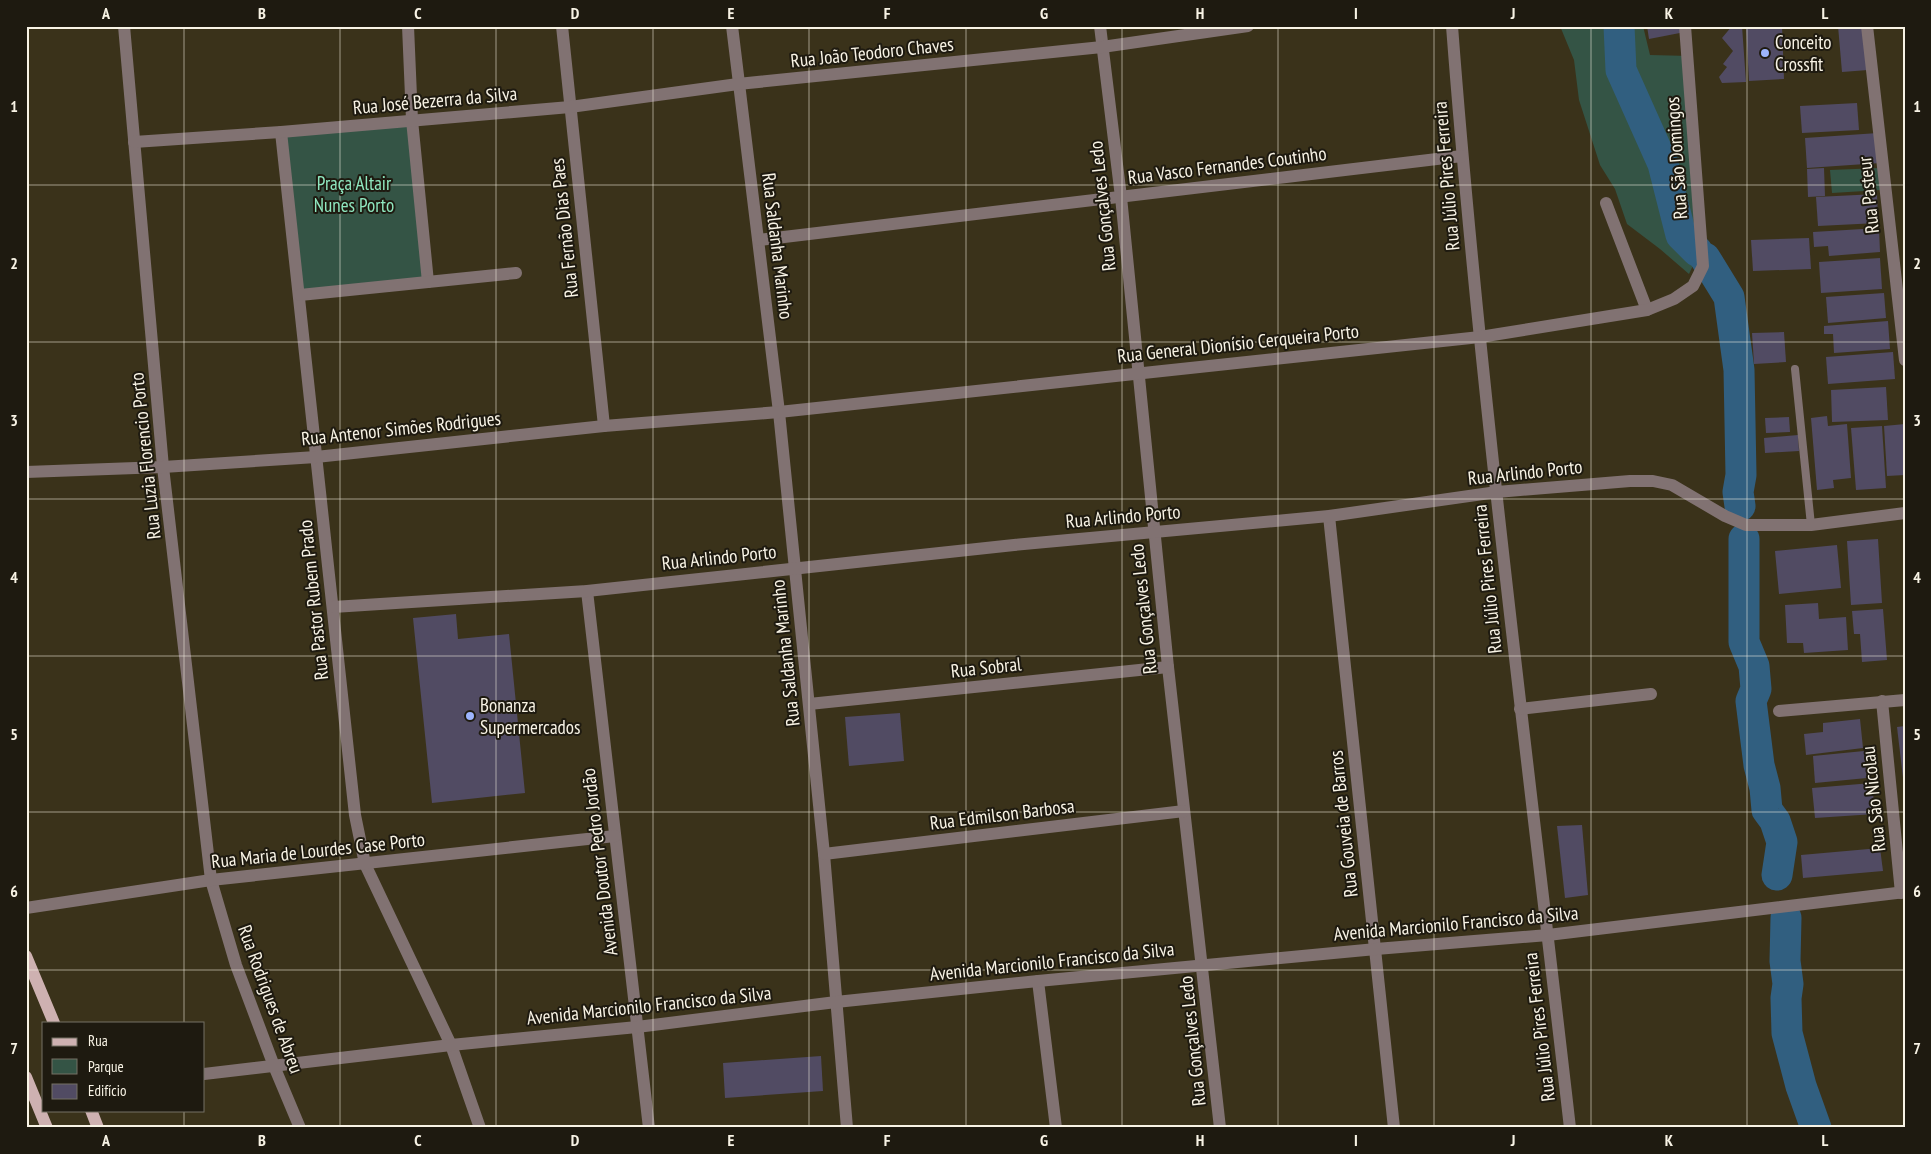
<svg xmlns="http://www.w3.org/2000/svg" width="1931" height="1154" viewBox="0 0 1931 1154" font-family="'PT Sans Narrow',sans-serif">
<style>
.green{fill:#345445}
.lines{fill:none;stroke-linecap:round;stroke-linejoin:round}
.river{stroke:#315f80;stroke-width:31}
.building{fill:#514b63}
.service{stroke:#817272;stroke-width:8}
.minor{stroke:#817272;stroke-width:12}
.tertiary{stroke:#817272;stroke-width:12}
.primary{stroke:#ceb1b1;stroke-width:12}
.grid{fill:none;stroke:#f8f3e5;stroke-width:1;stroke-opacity:0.55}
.poi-dot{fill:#9db4fd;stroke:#1e1a10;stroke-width:2}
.labels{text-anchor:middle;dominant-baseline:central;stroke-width:4;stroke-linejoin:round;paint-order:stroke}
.poi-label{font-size:19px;fill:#f8f3e5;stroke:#1e1a10;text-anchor:start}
.street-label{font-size:19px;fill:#f8f3e5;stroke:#1e1a10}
.park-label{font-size:19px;fill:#8fe7bf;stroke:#1e1a10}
.neatline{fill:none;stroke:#f8f3e5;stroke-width:2}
.grid-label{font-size:16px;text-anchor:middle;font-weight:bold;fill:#f8f3e5}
</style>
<rect width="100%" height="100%" fill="#3a321a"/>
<!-- green -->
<g class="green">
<polygon points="1560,26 1643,26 1650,55 1690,56 1706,238 1689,274 1660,249 1627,224 1615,189 1600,165 1579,100 1574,60"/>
<polygon points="412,120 428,282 300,295 281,132"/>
<polygon points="1880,168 1881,190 1832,193 1830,170"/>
</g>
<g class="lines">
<!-- river -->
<g class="river">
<polyline points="1619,26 1621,70 1663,164 1681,235 1697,251"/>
<polyline points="1705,258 1729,297 1739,370 1741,475 1738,492 1740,506"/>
<polyline points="1744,539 1744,642 1754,666 1756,689 1751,701 1759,765 1765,788 1767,810 1775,821 1782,842 1777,875"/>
<polyline points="1786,918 1785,961 1788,984 1786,998 1787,1033 1801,1086 1816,1128"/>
</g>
</g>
<!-- building -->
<g class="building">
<polygon points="1647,26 1684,26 1685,32 1649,39"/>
<polygon points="1732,26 1742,26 1746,82 1722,83 1719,77 1727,67 1723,64 1733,51 1722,38"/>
<polygon points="1746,26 1782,26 1784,79 1749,81"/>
<polygon points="1838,26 1865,26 1868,70 1842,72"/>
<polygon points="1857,103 1859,130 1802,133 1800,106"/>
<polygon points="1878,133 1880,163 1807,168 1805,138"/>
<polygon points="1824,168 1825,196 1808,197 1807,169"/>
<polygon points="1877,194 1878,223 1818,226 1816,197"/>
<polygon points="1879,228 1880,252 1829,256 1828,246 1814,247 1813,232"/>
<polygon points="1809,238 1811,269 1753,271 1751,240"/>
<polygon points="1880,258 1882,289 1821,293 1819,262"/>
<polygon points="1884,293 1886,318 1828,323 1826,297"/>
<polygon points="1888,321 1890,349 1834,353 1833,334 1824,334 1824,326"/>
<polygon points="1784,332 1786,362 1754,364 1752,333"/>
<polygon points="1893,352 1895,379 1828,384 1826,357"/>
<polygon points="1886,387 1888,420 1832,422 1831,390"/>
<polygon points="1827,416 1828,426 1847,424 1851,478 1833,480 1834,488 1817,490 1811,418"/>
<polygon points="1789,417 1790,432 1766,433 1765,418"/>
<polygon points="1905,424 1905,475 1887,476 1884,426"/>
<polygon points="1882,426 1886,488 1856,490 1851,428"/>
<polygon points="1798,435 1799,451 1765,453 1764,438"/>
<polygon points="1878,539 1882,603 1851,605 1847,541"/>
<polygon points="1837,545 1841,588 1779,594 1775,551"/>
<polygon points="1818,603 1819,619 1846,617 1848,650 1804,653 1803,643 1787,643 1785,605"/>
<polygon points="1883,609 1887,660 1862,662 1860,634 1854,634 1852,611"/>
<polygon points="456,614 458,639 509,634 525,793 432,803 413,618"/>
<polygon points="900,713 904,761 849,766 845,717"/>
<polygon points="1860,719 1863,748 1806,755 1804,734 1823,732 1823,723"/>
<polygon points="1905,726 1905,786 1904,786 1897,727"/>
<polygon points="1864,751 1867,778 1815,783 1813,756"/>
<polygon points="1872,783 1875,814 1815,818 1812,788"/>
<polygon points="1582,825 1588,895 1565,898 1557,826"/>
<polygon points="1880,848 1883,871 1803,878 1801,855"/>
<polygon points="821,1056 823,1091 725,1098 723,1063"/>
</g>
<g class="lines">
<!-- service -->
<polyline class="service" points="1795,369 1811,525"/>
<!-- minor -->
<g class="minor">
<polyline points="124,26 163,467 211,880 236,965 274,1066 300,1128"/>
<polyline points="408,26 412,120 428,282"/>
<polyline points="562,26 604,426"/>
<polyline points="732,26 779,412 824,854 847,1128"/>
<polyline points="1100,26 1121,197 1168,667 1220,1128"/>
<path d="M 1452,26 C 1480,394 1528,761 1570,1128"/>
<polyline points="1867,26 1905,360"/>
<polyline points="281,132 355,815 365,864 451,1045 480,1128"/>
<polyline points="134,142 281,132 570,107 738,84 1102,47 1248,26"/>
<polyline points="1606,203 1647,310"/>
<polyline points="759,240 1462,156"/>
<polyline points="300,295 516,273"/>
<polyline points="26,472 163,467 316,457 604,426 779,412 1480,337 1647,310 1674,299 1693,286 1703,266 1685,26"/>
<polyline points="1329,516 1394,1128"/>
<polyline points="587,591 649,1128"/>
<polyline points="333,607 587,591 1014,545 1329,516 1497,492 1630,481 1653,481 1672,485 1725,516 1746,525 1811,525 1905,513"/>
<polyline points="1882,701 1901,893"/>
<polyline points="809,704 1168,667"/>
<polyline points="1520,709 1651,694"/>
<polyline points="1779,711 1905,700"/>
<polyline points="824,854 1184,811"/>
<polyline points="26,908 211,880 615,836"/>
<polyline points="1038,981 1056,1128"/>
</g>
<!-- tertiary -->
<polyline class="tertiary" points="204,1074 451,1045 637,1027 836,1002 1038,981 1376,949 1548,935 1905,892"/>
<!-- primary -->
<g class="primary">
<polyline points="26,956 54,1023"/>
<polyline points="26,1077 47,1128"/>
<polyline points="91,1110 98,1128"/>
</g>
</g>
<!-- grid -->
<path class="grid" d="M 184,26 L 184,1023M 340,26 L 340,1128M 496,26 L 496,1128M 653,26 L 653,1128M 809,26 L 809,1128M 966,26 L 966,1128M 1122,26 L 1122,1128M 1278,26 L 1278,1128M 1434,26 L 1434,1128M 1591,26 L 1591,1128M 1747,26 L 1747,1128M 26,185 L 1905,185M 26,342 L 1905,342M 26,499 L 1905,499M 26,656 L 1905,656M 26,812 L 1905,812M 26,970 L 1905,970M 184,1110 L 184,1128"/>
<!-- markers -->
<g class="poi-dot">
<circle cx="1765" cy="53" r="5"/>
<circle cx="470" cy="716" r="5"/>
</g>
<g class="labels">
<!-- poi labels -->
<g class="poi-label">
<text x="1775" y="42">Conceito<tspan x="1775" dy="22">Crossfit</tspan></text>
<text x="480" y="705">Bonanza<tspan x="480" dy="22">Supermercados</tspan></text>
</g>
<!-- street labels -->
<g class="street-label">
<text transform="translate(872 52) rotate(-6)">Rua João Teodoro Chaves</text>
<text transform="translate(435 100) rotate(-5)">Rua José Bezerra da Silva</text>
<text transform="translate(1676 158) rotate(-94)">Rua São Domingos</text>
<text transform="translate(1227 165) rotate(-7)">Rua Vasco Fernandes Coutinho</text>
<text transform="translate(1446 176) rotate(-95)">Rua Júlio Pires Ferreira</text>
<text transform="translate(1868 195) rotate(-96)">Rua Pasteur</text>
<text transform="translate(1102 206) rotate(-96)">Rua Gonçalves Ledo</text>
<text transform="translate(564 228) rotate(-96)">Rua Fernão Dias Paes</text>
<text transform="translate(778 246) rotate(83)">Rua Saldanha Marinho</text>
<text transform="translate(1238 343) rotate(-6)">Rua General Dionísio Cerqueira Porto</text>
<text transform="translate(401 428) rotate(-6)">Rua Antenor Simões Rodrigues</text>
<text transform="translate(145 456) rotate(-96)">Rua Luzia Florencio Porto</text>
<text transform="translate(1525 472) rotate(-6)">Rua Arlindo Porto</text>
<text transform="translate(1123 516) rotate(-5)">Rua Arlindo Porto</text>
<text transform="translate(719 557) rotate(-6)">Rua Arlindo Porto</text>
<text transform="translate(1487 579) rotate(-96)">Rua Júlio Pires Ferreira</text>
<text transform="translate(313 600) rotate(-96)">Rua Pastor Rubem Prado</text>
<text transform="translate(1143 609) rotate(-96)">Rua Gonçalves Ledo</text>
<text transform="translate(785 653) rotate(-96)">Rua Saldanha Marinho</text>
<text transform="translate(986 667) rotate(-6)">Rua Sobral</text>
<text transform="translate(1873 799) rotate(-96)">Rua São Nicolau</text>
<text transform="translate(1002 814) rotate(-7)">Rua Edmilson Barbosa</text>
<text transform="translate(1343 824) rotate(-96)">Rua Gouveia de Barros</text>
<text transform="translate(318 850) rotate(-6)">Rua Maria de Lourdes Case Porto</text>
<text transform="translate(599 862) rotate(-97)">Avenida Doutor Pedro Jordão</text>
<text transform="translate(1456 923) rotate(-5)">Avenida Marcionilo Francisco da Silva</text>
<text transform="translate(1052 961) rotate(-6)">Avenida Marcionilo Francisco da Silva</text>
<text transform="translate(271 999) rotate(70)">Rua Rodrigues de Abreu</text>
<text transform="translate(649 1005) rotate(-6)">Avenida Marcionilo Francisco da Silva</text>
<text transform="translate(1539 1027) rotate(-97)">Rua Júlio Pires Ferreira</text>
<text transform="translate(1192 1041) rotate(-96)">Rua Gonçalves Ledo</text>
</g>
<!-- park labels -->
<g class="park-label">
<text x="354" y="183">Praça Altair<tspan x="354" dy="22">Nunes Porto</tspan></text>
</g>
</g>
<!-- border -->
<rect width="1931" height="1154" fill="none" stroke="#1e1a10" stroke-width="55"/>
<!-- legend -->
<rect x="42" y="1022" width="162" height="90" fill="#1e1a10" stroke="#757165"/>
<rect x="52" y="1038" width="25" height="8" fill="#ceb1b1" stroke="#757165"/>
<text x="88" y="1046" font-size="15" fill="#f8f3e5">Rua</text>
<rect x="52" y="1059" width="25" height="15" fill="#345445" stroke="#757165"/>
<text x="88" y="1072" font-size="15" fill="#f8f3e5">Parque</text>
<rect x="52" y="1084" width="25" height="15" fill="#514b63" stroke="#757165"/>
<text x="88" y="1096" font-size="15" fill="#f8f3e5">Edifício</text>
<rect x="28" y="28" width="1876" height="1098" class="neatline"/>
<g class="grid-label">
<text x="106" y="19">A</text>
<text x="262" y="19">B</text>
<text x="418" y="19">C</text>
<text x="575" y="19">D</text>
<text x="731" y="19">E</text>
<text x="887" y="19">F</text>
<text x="1044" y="19">G</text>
<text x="1200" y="19">H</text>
<text x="1356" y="19">I</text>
<text x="1513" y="19">J</text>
<text x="1669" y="19">K</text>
<text x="1825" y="19">L</text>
<text x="14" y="112">1</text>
<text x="1917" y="112">1</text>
<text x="14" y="269">2</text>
<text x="1917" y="269">2</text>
<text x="14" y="426">3</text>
<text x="1917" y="426">3</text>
<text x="14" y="583">4</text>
<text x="1917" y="583">4</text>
<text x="14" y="740">5</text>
<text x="1917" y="740">5</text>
<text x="14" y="897">6</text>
<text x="1917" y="897">6</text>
<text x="14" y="1054">7</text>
<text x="1917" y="1054">7</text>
<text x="106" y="1146">A</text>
<text x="262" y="1146">B</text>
<text x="418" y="1146">C</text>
<text x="575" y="1146">D</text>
<text x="731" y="1146">E</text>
<text x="887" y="1146">F</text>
<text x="1044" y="1146">G</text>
<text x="1200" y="1146">H</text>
<text x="1356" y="1146">I</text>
<text x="1513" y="1146">J</text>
<text x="1669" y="1146">K</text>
<text x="1825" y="1146">L</text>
</g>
</svg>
